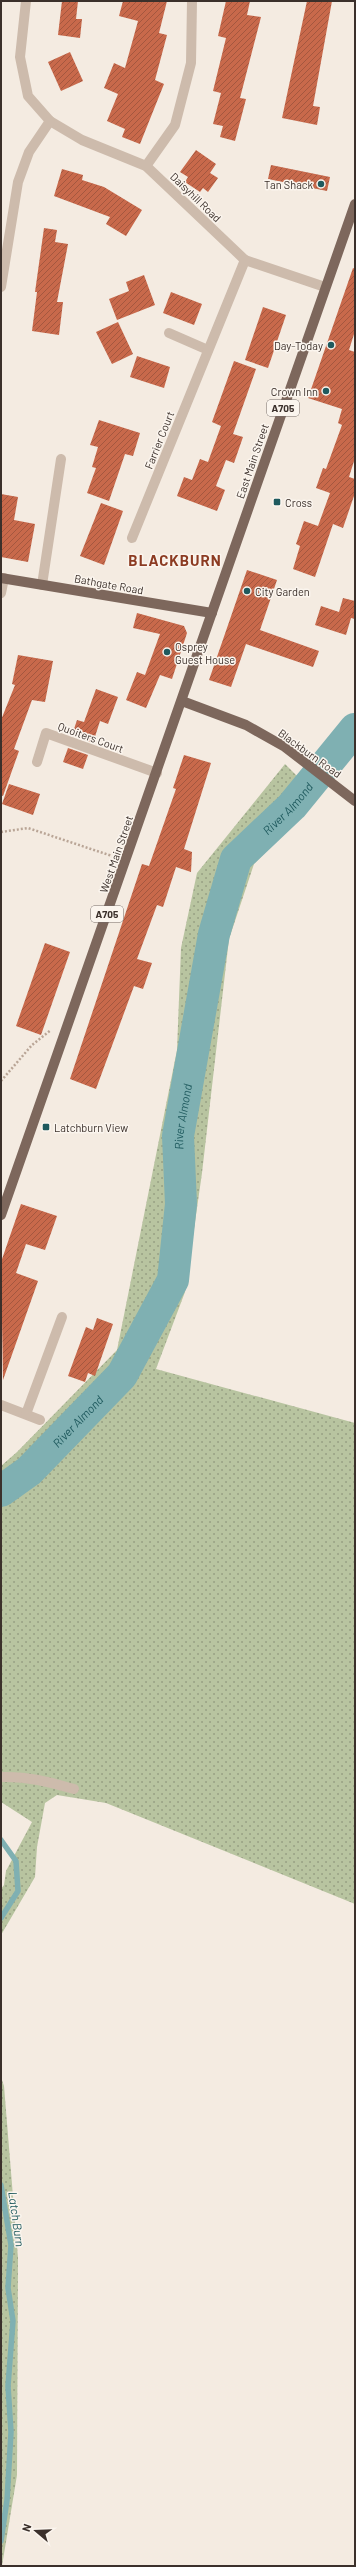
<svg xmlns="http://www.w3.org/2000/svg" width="356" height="2567" viewBox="0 0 356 2567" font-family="Barlow,sans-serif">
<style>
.grass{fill:url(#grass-dots)}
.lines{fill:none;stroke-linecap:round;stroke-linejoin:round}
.stream{stroke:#7fb0b2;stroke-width:5.5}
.river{stroke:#7fb0b2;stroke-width:32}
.building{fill:url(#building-hatch)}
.path{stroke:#b9a596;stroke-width:2.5;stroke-dasharray:2 2;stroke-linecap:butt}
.minor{stroke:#cdbbac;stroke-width:10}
.major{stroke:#7d675c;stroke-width:10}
.poi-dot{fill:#1f5a5e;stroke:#fbf5ee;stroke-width:1.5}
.labels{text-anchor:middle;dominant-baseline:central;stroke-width:3;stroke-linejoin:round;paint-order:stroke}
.shield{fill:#fbf5ee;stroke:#756b66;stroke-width:1}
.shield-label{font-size:10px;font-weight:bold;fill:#3b302b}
.poi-label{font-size:11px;fill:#3b302b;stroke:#fbf5ee;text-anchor:start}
.street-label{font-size:11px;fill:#3b302b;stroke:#fbf5ee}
.water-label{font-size:12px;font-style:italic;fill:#1f5a5e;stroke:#fbf5ee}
.district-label{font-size:15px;font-weight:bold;letter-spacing:1px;fill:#8c3b22;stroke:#fbf5ee}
</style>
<defs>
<pattern id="grass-dots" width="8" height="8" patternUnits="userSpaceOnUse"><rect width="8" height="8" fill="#b8c4a0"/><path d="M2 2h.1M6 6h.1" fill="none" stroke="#97a083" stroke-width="1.8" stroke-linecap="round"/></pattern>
<pattern id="building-hatch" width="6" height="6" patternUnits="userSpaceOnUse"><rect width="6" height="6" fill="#c8694b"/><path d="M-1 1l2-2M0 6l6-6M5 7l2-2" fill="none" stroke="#a4573f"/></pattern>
</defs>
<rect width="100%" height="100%" fill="#f4ebe1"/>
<!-- grass -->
<g class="grass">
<polygon points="285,764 318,797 254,864 229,939 202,1173 185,1292 156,1369 355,1423 355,1904 106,1803 57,1795 45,1803 37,1847 35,1877 1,1935 1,1889 4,1885 6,1871 32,1822 1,1802 1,1466 17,1452 117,1350 177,1050 181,948 197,873"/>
<polygon points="1,2077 4,2086 18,2258 17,2475 2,2566"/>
</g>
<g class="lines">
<!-- stream -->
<g class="stream">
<polyline points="1,1840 16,1861 18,1891 1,1918"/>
<polyline points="1,2185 11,2245 8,2288 13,2321 8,2386 11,2432 7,2500 1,2541"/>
</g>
<!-- river -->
<path class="river" id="s1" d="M 1,1491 L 29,1471 L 122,1375 L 173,1280 L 181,1204 L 178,1136 L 214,934 L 236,859 L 292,806 L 355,729"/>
</g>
<!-- building -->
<g class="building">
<polygon points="62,1 78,1 76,19 82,19 80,38 58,35"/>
<polygon points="123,1 167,1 159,33 167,35 155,80 164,84 140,144 122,137 125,129 107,121 118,94 104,88 114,63 125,68 138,21 119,16"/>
<polygon points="226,1 250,1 247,15 261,17 240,98 246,99 235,141 220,137 223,126 213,124 221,93 213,91 226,38 218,36"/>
<polygon points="307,1 332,1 313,106 320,107 317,125 282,118"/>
<polygon points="70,52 83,81 61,91 48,62"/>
<polygon points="196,150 216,164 210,173 218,178 208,192 203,188 200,192 185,182 188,177 180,172"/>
<polygon points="271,165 330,177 327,191 268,179"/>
<polygon points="62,169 83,175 82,180 104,187 142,210 126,236 106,224 110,217 54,196"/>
<polygon points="44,228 57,230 55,242 68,244 57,302 63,302 59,335 32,331 37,292 35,292"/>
<polygon points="353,268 355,269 355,331 349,350 355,352 355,458 349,477 355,479 355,493 343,528 333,524 315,577 293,569 300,546 296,544 304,521 318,526 330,493 316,488 323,468 326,469 342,425 338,423 342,409 308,398"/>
<polygon points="144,275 155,305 117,320 109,299 129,291 126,282"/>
<polygon points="171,292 202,304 194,325 163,313"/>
<polygon points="263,307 286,315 268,368 245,360"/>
<polygon points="118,322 133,354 112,364 96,332"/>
<polygon points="137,356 170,367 164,388 130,377"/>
<polygon points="234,361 256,369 233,434 243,437 234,463 226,460 216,486 225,490 217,511 177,496 184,477 192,480 200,459 208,462 221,426 212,422"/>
<polygon points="99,420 140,433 133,456 125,454 109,501 87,493 96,468 92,467 98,447 90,445"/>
<polygon points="1,494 18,497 14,520 35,524 28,562 1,557"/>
<polygon points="101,503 123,511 104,565 80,556"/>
<polygon points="247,570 277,580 260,630 319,651 313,667 246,644 231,687 209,680"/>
<polygon points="343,598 355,601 355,619 351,618 346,635 315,625 321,606 339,612"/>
<polygon points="137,613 184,626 187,633 172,679 160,675 146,708 126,700 137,672 145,675 160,634 133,628"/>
<polygon points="18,655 53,661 45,702 32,700 14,749 19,751 3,796 1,795 1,720 15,685 12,684"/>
<polygon points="96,689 118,697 108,724 100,721 93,743 72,735 77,720 84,722"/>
<polygon points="68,748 88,755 83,769 63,762"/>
<polygon points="184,755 211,763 184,849 192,852 191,872 176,867 163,907 157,905 137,959 152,963 143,989 134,986 96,1089 70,1079 142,864 149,866 176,789 173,788"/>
<polygon points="9,784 40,794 33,815 2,804"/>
<polygon points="45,943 70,952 41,1035 16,1026"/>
<polygon points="21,1204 57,1216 45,1250 26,1244 16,1273 38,1281 3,1380 1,1262"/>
<polygon points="97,1318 113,1324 95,1376 88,1373 85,1382 68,1376 86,1327 93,1330"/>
</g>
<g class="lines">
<!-- path -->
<g class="path">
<polyline points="1,832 28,828 112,856"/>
<polyline points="1,1081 32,1045 51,1030"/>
</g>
<!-- minor -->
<g class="minor">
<polyline points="26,1 20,57 28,96 50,121 82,140 146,166 245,260 325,287"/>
<polyline points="146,166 175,125 191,63 192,1"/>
<polyline points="1,287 18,182 29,152 50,121"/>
<polyline points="169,333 208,350"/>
<polyline points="132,538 245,260"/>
<polyline points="42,585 61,459"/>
<polyline points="1,593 4,578"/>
<polyline points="37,762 46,733 157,773"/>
<polyline points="1,1405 40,1420"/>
<polyline points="26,1414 62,1317"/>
<path d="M 1,1777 C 27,1776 49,1782 74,1789"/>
</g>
<!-- major -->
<g class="major">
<polyline points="1,578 212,613"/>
<polyline points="182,701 246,725 285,747 355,801"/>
<polyline points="1,1215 355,204"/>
</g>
</g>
<!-- markers -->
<g class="poi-dot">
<circle cx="321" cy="184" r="4"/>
<circle cx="331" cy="345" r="4"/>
<circle cx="326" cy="391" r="4"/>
<rect x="273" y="498" width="8" height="8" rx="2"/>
<circle cx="247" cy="591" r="4"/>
<circle cx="167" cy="652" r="4"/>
<rect x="42" y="1123" width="8" height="8" rx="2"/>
</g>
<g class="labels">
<!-- shield labels -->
<g class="shield">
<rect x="267" y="400" width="32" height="16" rx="3"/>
<rect x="91" y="906" width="32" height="16" rx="3"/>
</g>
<g class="shield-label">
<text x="283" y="408">A705</text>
<text x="107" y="914">A705</text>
</g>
<!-- poi labels -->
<g class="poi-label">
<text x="313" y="184" text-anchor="end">Tan Shack</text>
<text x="323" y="345" text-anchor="end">Day-Today</text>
<text x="318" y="391" text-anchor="end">Crown Inn</text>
<text x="285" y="502">Cross</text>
<text x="255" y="591">City Garden</text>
<text x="175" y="646">Osprey<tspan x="175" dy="13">Guest House</tspan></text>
<text x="54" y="1127">Latchburn View</text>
</g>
<!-- street labels -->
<g class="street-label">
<text transform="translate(196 197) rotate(44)">Daisyhill Road</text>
<text transform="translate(159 440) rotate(-68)">Farrier Court</text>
<text transform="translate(252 461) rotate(-71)">East Main Street</text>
<text transform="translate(109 584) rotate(10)">Bathgate Road</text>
<text transform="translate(91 737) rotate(20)">Quoiters Court</text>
<text transform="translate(310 753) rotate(36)">Blackburn Road</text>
<text transform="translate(116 854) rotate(-71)">West Main Street</text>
</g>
<!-- water labels -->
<g class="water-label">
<text stroke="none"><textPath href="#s1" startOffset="776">River Almond</textPath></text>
<text stroke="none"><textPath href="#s1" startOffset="440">River Almond</textPath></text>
<text stroke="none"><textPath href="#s1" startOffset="104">River Almond</textPath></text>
<text transform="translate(17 2219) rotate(82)">Latch Burn</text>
</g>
<!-- district labels -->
<g class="district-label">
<text x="175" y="560">BLACKBURN</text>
</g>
</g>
<!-- border -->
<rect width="356" height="2567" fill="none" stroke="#3b302b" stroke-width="4"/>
<!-- north arrow -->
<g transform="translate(36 2531) rotate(289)" stroke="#fbf5ee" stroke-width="3" paint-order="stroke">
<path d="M0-3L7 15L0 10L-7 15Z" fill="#3b302b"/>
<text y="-6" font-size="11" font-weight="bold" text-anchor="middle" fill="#3b302b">N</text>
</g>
</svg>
